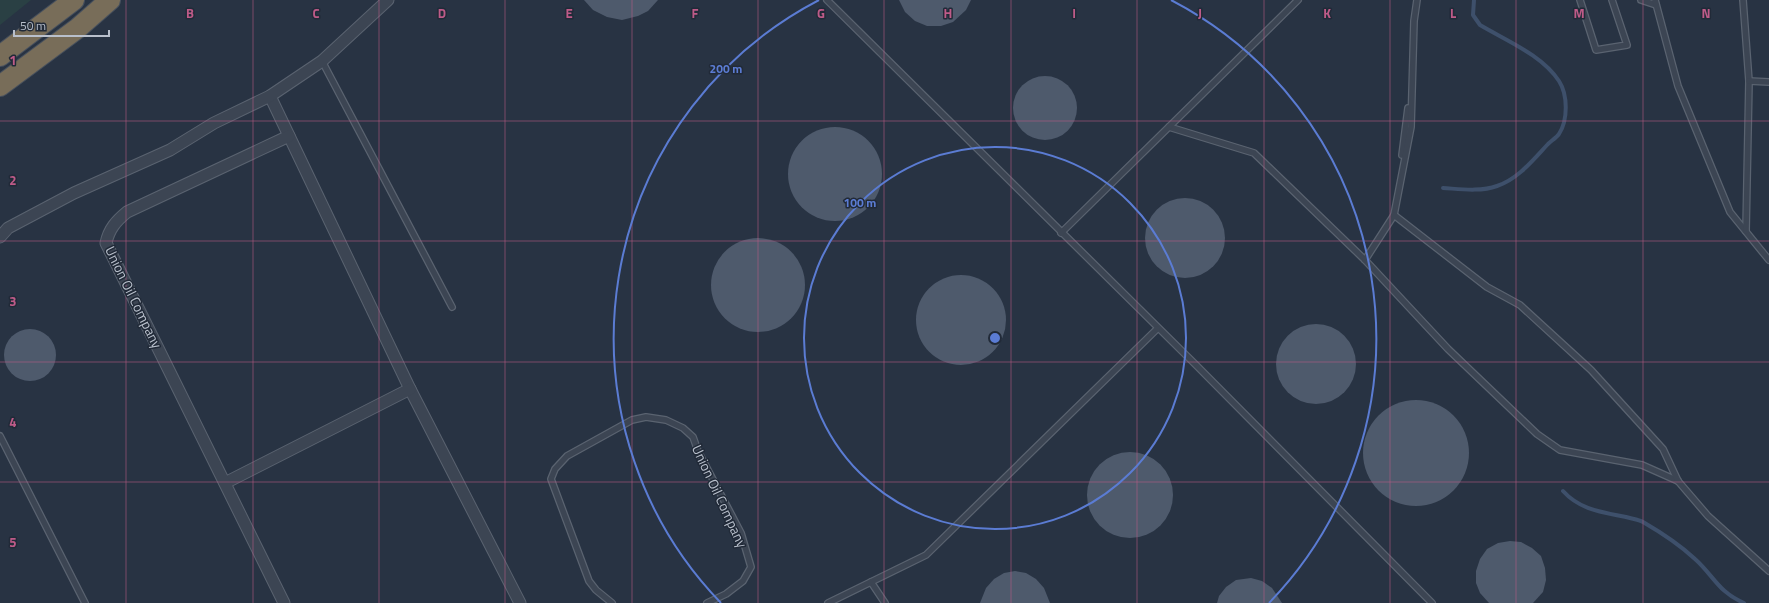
<svg xmlns="http://www.w3.org/2000/svg" width="1769" height="603" viewBox="0 0 1769 603" font-family="'Titillium Web',sans-serif">
<style>
.green{fill:#2a4044}
.lines{fill:none;stroke-linecap:round;stroke-linejoin:round}
.stream{stroke:#3e506b;stroke-width:4}
.building{fill:#4e5a6c}
.service-casing{stroke:#5a6370;stroke-width:8}
.minor-casing{stroke:#5a6370;stroke-width:13}
.motorway-casing{stroke:#47505d;stroke-width:22}
.service{stroke:#3c4553;stroke-width:5.5}
.minor{stroke:#3c4553;stroke-width:11}
.motorway{stroke:#786d59;stroke-width:20}
.grid{fill:none;stroke:#be5b88;stroke-width:1;stroke-opacity:0.55}
.ring{fill:none;stroke:#5b7cd3;stroke-width:2}
.labels{text-anchor:middle;dominant-baseline:central;stroke-width:3;stroke-linejoin:round;paint-order:stroke}
.street-label{font-size:14px;fill:#b9c0cc;stroke:#212a38}
.grid-label{font-size:13px;text-anchor:middle;font-weight:bold;fill:#be5b88;stroke:#212a38;stroke-width:3;stroke-linejoin:round;paint-order:stroke}
.centre{fill:#5b7cd3;stroke:#212a38;stroke-width:2}
.ring-label{font-size:12px;text-anchor:middle;font-weight:bold;fill:#5b7cd3;stroke:#212a38;stroke-width:3;stroke-linejoin:round;paint-order:stroke}
</style>
<rect width="100%" height="100%" fill="#283343"/>
<!-- green -->
<polygon class="green" points="0,0 31,0 0,25"/>
<g class="lines">
<!-- stream -->
<g class="stream">
<path d="M 1443,188 C 1460,189 1480,192 1497,186 C 1518,179 1533,160 1548,144 C 1551,141 1556,138 1559,134 C 1568,120 1568,95 1559,81 C 1542,55 1507,41 1480,25 L 1473,15 L 1474,0"/>
<path d="M 1563,491 C 1580,510 1602,512 1626,517 C 1632,519 1638,519 1643,522 C 1662,533 1679,544 1695,559 C 1714,576 1718,592 1744,603"/>
</g>
</g>
<!-- building -->
<g class="building">
<polygon points="584,0 658,0 648,11 638,16 622,20 607,17 593,10"/>
<polygon points="899,0 971,0 966,10 953,22 941,26 927,26 915,21 905,12"/>
<circle cx="1045" cy="108" r="32"/>
<circle cx="835" cy="174" r="47"/>
<circle cx="1185" cy="238" r="40"/>
<circle cx="758" cy="285" r="47"/>
<circle cx="961" cy="320" r="45"/>
<circle cx="1316" cy="364" r="40"/>
<circle cx="30" cy="355" r="26"/>
<circle cx="1416" cy="453" r="53"/>
<circle cx="1130" cy="495" r="43"/>
<polygon points="1510,541 1521,542 1532,548 1541,556 1545,568 1546,580 1543,592 1533,603 1489,603 1480,593 1476,583 1476,571 1480,559 1487,549 1498,543"/>
<polygon points="1015,571 1026,573 1036,579 1044,588 1050,603 980,603 986,588 994,579 1004,573"/>
<polygon points="1251,578 1262,581 1272,588 1282,603 1217,603 1219,596 1226,587 1236,580"/>
</g>
<g class="lines">
<!-- service casing -->
<g class="service-casing">
<g id="service">
<polyline points="827,0 1196,365 1432,603"/>
<polyline points="1580,0 1596,50 1627,45 1612,0"/>
<polyline points="1641,0 1656,5"/>
<polyline points="1655,0 1678,86 1730,212 1769,260"/>
<polyline points="1743,0 1749,81 1746,231"/>
<polyline points="322,61 452,307"/>
<polyline points="1749,81 1769,82"/>
<polyline points="1169,127 1254,153 1365,260 1448,349 1537,434 1560,450 1642,465 1678,481"/>
<polyline points="1402,155 1408,108"/>
<polyline points="1394,215 1411,127 1414,21 1417,0"/>
<polyline points="1061,233 1298,0"/>
<polyline points="1365,260 1394,215 1487,287 1520,305 1591,370 1663,449 1678,481 1708,516 1769,571"/>
<polyline points="0,436 85,603"/>
<polyline points="871,582 885,603"/>
<polyline points="612,603 596,590 589,581 551,479 555,469 567,456 632,420 646,417 666,420 683,428 693,437 698,451 741,533 751,567 743,581 726,594 707,603"/>
<polyline points="828,603 926,555 1157,329"/>
</g>
</g>
<!-- minor casing -->
<g class="minor-casing">
<g id="minor">
<polyline points="270,96 410,389 520,603"/>
<polyline points="0,237 8,228 74,193 170,150 214,123 270,96 322,61 388,0"/>
<polyline points="225,483 410,389"/>
<path d="M 284,603 L 106,243 C 109,229 116,221 127,212 L 289,136"/>
</g>
</g>
<!-- motorway casing -->
<g class="motorway-casing">
<g id="motorway">
<polyline points="0,56 74,0"/>
<polyline points="0,86 78,28 110,0"/>
</g>
</g>
<!-- service -->
<use href="#service" class="service"/>
<!-- minor -->
<use href="#minor" class="minor"/>
<!-- motorway -->
<use href="#motorway" class="motorway"/>
</g>
<!-- grid -->
<path class="grid" d="M 126,0 L 126,603M 253,0 L 253,603M 379,0 L 379,603M 505,0 L 505,603M 632,0 L 632,603M 758,0 L 758,603M 884,0 L 884,603M 1011,0 L 1011,603M 1137,0 L 1137,603M 1264,0 L 1264,603M 1390,0 L 1390,603M 1516,0 L 1516,603M 1643,0 L 1643,603M 0,121 L 1769,121M 0,241 L 1769,241M 0,362 L 1769,362M 0,482 L 1769,482"/>
<!-- distance rings -->
<g class="ring">
<circle cx="995" cy="338" r="191"/>
<path d="M721 603A381 381 0 0 1 819 0M1171 0A381 381 0 0 1 1269 603"/>
</g>
<g class="labels">
<!-- street labels -->
<g class="street-label">
<text transform="translate(134 297) rotate(64)">Union Oil Company</text>
<text transform="translate(720 496) rotate(65)">Union Oil Company</text>
</g>
</g>
<g class="grid-label">
<text x="190" y="18">B</text>
<text x="316" y="18">C</text>
<text x="442" y="18">D</text>
<text x="569" y="18">E</text>
<text x="695" y="18">F</text>
<text x="821" y="18">G</text>
<text x="948" y="18">H</text>
<text x="1074" y="18">I</text>
<text x="1200" y="18">J</text>
<text x="1327" y="18">K</text>
<text x="1453" y="18">L</text>
<text x="1579" y="18">M</text>
<text x="1706" y="18">N</text>
<text x="13" y="65">1</text>
<text x="13" y="185">2</text>
<text x="13" y="306">3</text>
<text x="13" y="427">4</text>
<text x="13" y="547">5</text>
</g>
<circle cx="995" cy="338" r="6" class="centre"/>
<g class="ring-label">
<text x="726" y="73">200 m</text>
<text x="860" y="207">100 m</text>
</g>
<!-- scale -->
<path d="M14 30v6h95v-6" fill="none" stroke="#b9c0cc" stroke-width="2"/>
<text x="20" y="30" font-size="12" fill="#b9c0cc" stroke="#212a38" stroke-width="3" paint-order="stroke">50 m</text>
</svg>
